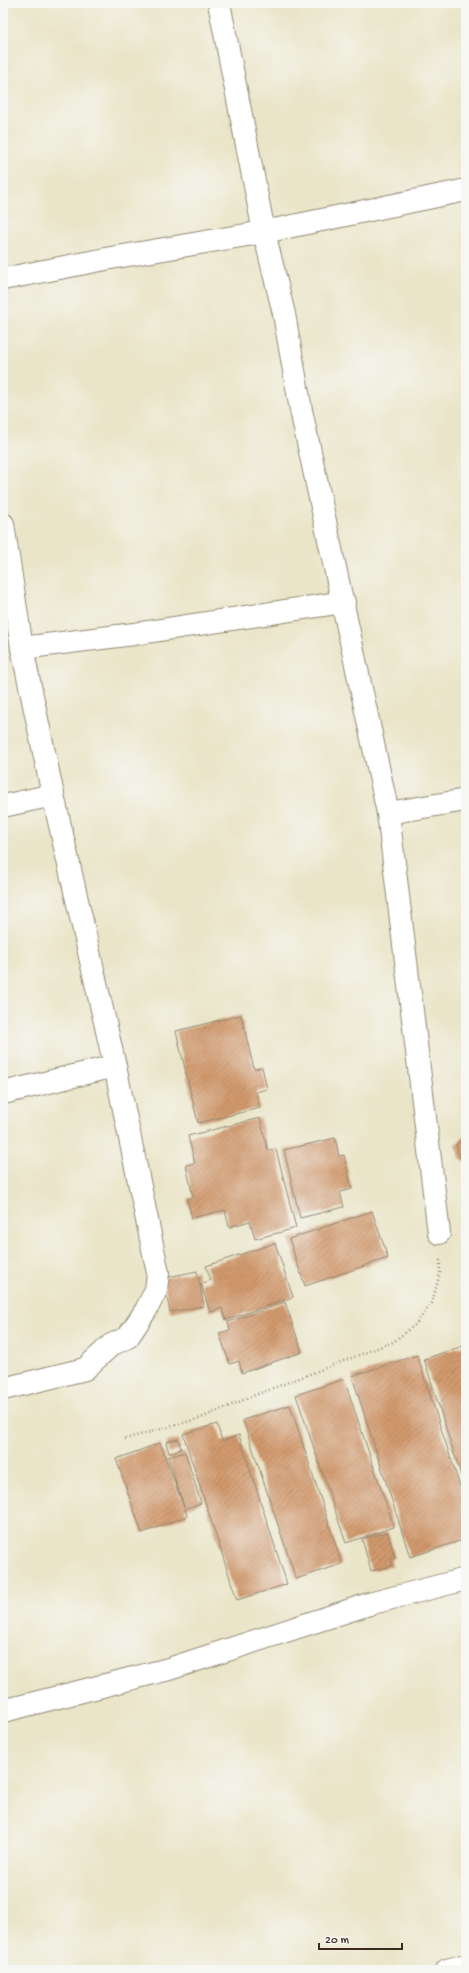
<svg xmlns="http://www.w3.org/2000/svg" width="469" height="1973" viewBox="0 0 469 1973" font-family="'Gochi Hand',sans-serif">
<style>
.building{fill:url(#building-hatch)}
.lines{fill:none;stroke-linecap:round;stroke-linejoin:round}
.minor-casing{stroke:#928873;stroke-width:24}
.path{stroke:#928873;stroke-width:2.5;stroke-dasharray:1 3;stroke-linecap:butt}
.minor{stroke:#fff;stroke-width:22}
</style>
<defs>
<pattern id="building-hatch" width="6" height="6" patternUnits="userSpaceOnUse"><rect width="6" height="6" fill="#d2996d"/><path d="M-1 1l2-2M0 6l6-6M5 7l2-2" fill="none" stroke="#ac7d59"/></pattern>
</defs>
<rect width="100%" height="100%" fill="#f6f6f2"/>
<filter id="ink" filterUnits="userSpaceOnUse"><feTurbulence type="fractalNoise" baseFrequency=".025" numOctaves="2"/><feDisplacementMap in="SourceGraphic" scale="8" xChannelSelector="R" yChannelSelector="G"/><feConvolveMatrix kernelMatrix="1 2 1 2 8 2 1 2 1" color-interpolation-filters="sRGB"/></filter>
<filter id="wash" filterUnits="userSpaceOnUse"><feTurbulence type="fractalNoise" baseFrequency=".012" numOctaves="4" result="noise"/><feDisplacementMap in="SourceGraphic" scale="16" xChannelSelector="R" yChannelSelector="G"/><feGaussianBlur stdDeviation="0.9" result="paint"/><feColorMatrix in="noise" values="0 0 0 0 0 0 0 0 0 0 0 0 0 0 0 0 0 1.4 0 .05"/><feComposite in="paint" operator="in"/></filter>
<g filter="url(#wash)">
<rect width="100%" height="100%" fill="#eae5c8"/>
<g id="blocks">
<!-- building -->
<g class="building">
<polygon points="241,1015 254,1069 262,1067 267,1089 256,1092 260,1108 198,1123 176,1031"/>
<polygon points="260,1118 268,1151 276,1149 296,1228 255,1239 250,1221 229,1227 225,1210 192,1218 187,1199 193,1197 186,1165 195,1163 188,1136"/>
<polygon points="466,1133 466,1162 460,1158 456,1145"/>
<polygon points="335,1138 339,1156 344,1155 352,1189 340,1192 344,1207 300,1218 284,1150"/>
<polygon points="372,1211 388,1258 305,1286 289,1239"/>
<polygon points="275,1243 293,1297 226,1320 222,1308 210,1312 201,1284 211,1280 206,1266"/>
<polygon points="197,1271 204,1306 170,1312 163,1278"/>
<polygon points="285,1302 302,1352 242,1373 239,1361 230,1364 219,1333 230,1330 228,1322"/>
<polygon points="466,1345 466,1491 424,1359"/>
<polygon points="417,1355 466,1505 466,1539 410,1557 352,1376"/>
<polygon points="344,1379 394,1527 346,1543 296,1395"/>
<polygon points="290,1405 342,1564 296,1579 243,1420"/>
<polygon points="217,1424 222,1441 239,1435 287,1584 237,1600 183,1434"/>
<polygon points="178,1439 181,1449 169,1453 166,1442"/>
<polygon points="160,1443 184,1507 168,1457 185,1452 201,1503 185,1509 187,1516 142,1533 116,1459"/>
<polygon points="388,1532 395,1558 391,1559 392,1566 371,1571 362,1539"/>
</g>
</g>
</g>
<g filter="url(#ink)">
<use href="#blocks" fill-opacity="0" stroke="#928873" stroke-width="1"/>
<g class="lines">
<!-- minor casing -->
<g class="minor-casing">
<g id="minor">
<polyline points="219,3 264,232 466,190"/>
<polyline points="3,279 111,258 264,232 284,314 301,410 388,813 439,1233"/>
<polyline points="3,524 22,648 53,795 115,1066 158,1273 156,1290 146,1310 128,1337 111,1345 85,1369 3,1389"/>
<polyline points="22,648 134,634 344,602"/>
<polyline points="3,806 53,795"/>
<polyline points="388,813 466,800"/>
<polyline points="3,1093 115,1066"/>
<polyline points="3,1711 169,1669 369,1604 466,1579"/>
<polyline points="447,1970 466,1965"/>
</g>
</g>
<!-- path -->
<polyline class="path" points="125,1439 201,1418 255,1395 393,1342 415,1325 432,1303 440,1273 440,1258"/>
<!-- minor -->
<use href="#minor" class="minor"/>
</g>
</g>
<!-- margin -->
<rect width="469" height="1973" fill="none" stroke="#f6f6f2" stroke-width="16"/>
<!-- scale -->
<path d="M319 1943v6h83v-6" fill="none" stroke="#3b2a1e" stroke-width="2"/>
<text x="325" y="1943" font-size="12" fill="#3b2a1e" stroke="#f6f6f2" stroke-width="3" paint-order="stroke">20 m</text>
</svg>
